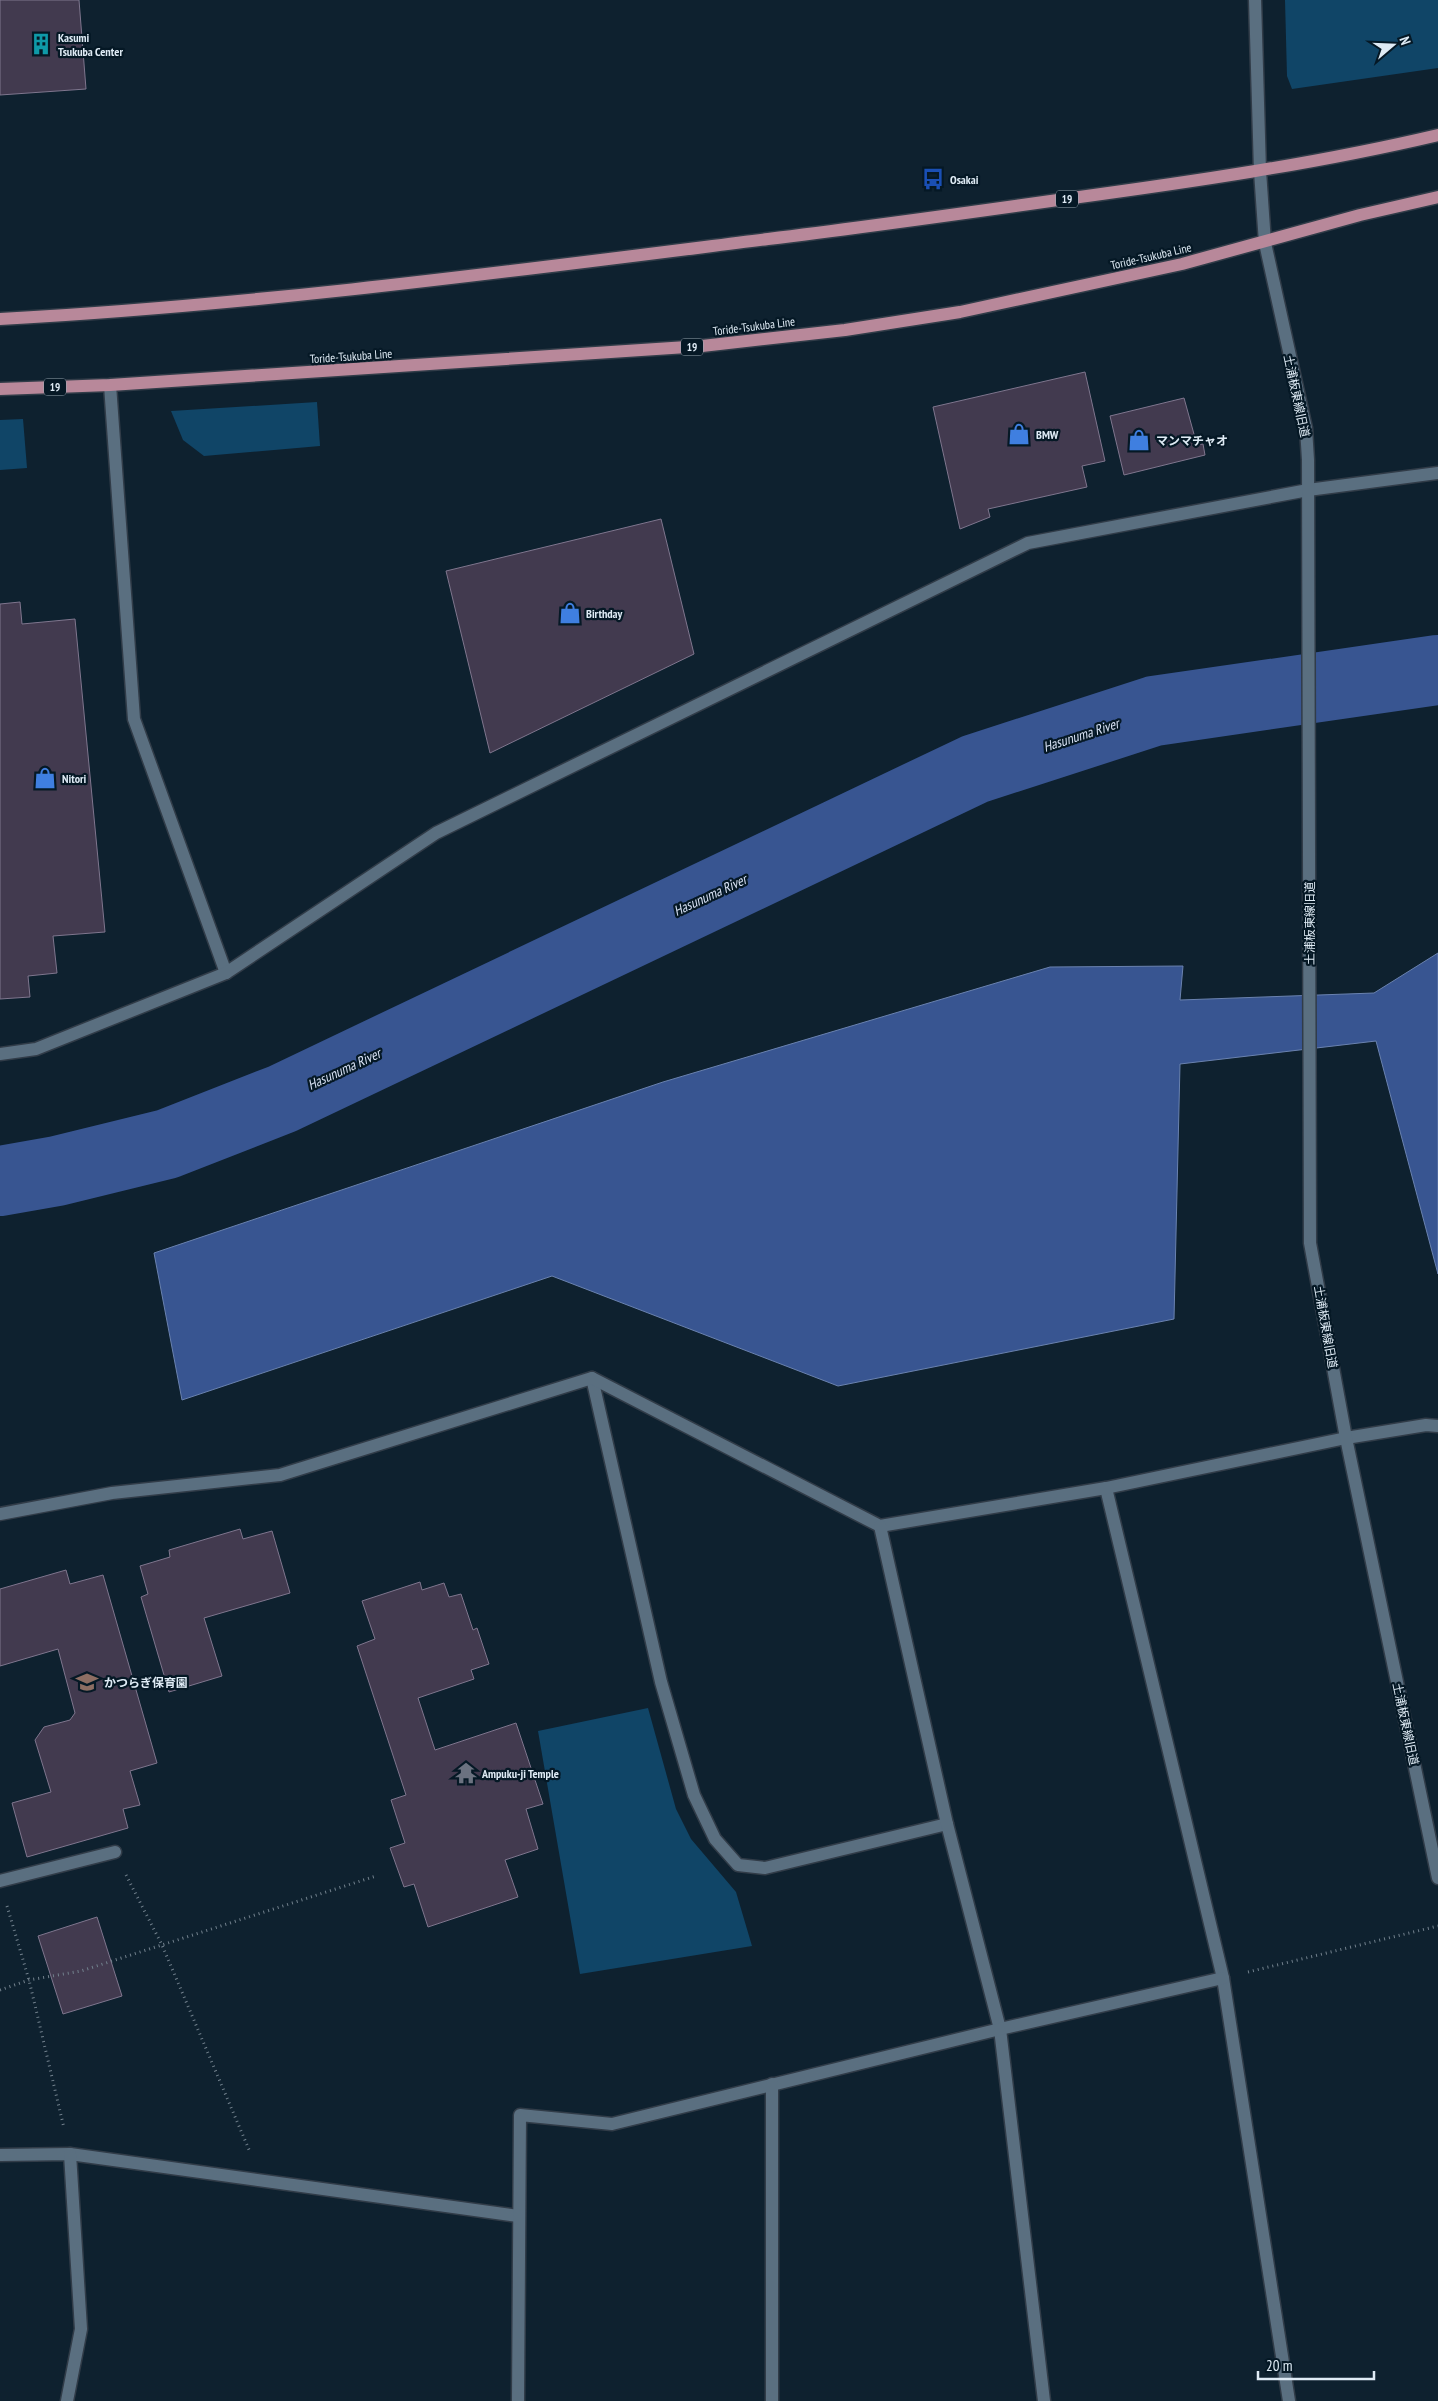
<svg xmlns="http://www.w3.org/2000/svg" width="1438" height="2401" viewBox="0 0 1438 2401" font-family="'PT Sans Narrow','Noto Sans JP',sans-serif">
<style>
.green{fill:#104567}
.water{fill:#385591;stroke:#6a82af}
.lines{fill:none;stroke-linecap:round;stroke-linejoin:round}
.river{stroke:#385591;stroke-width:70}
.building{fill:#423a4f;stroke:#7f768e}
.service-casing{stroke:#313c48;stroke-width:15}
.minor-casing{stroke:#313c48;stroke-width:15}
.tertiary-casing{stroke:#313c48;stroke-width:15}
.primary-casing{stroke:#313c48;stroke-width:15}
.path{stroke:#72818d;stroke-width:3;stroke-dasharray:1 4;stroke-linecap:butt}
.service{stroke:#5a6f80;stroke-width:12}
.minor{stroke:#5a6f80;stroke-width:12}
.tertiary{stroke:#5a6f80;stroke-width:12}
.primary{stroke:#b8889a;stroke-width:12}
.labels{text-anchor:middle;dominant-baseline:central;stroke-width:4.5;stroke-linejoin:round;paint-order:stroke}
.shield{fill:#051825;stroke:#9eacb7;stroke-width:1}
.shield-label{font-size:11px;font-weight:bold;fill:#dfebf5}
.poi-label{font-size:12px;font-weight:bold;fill:#dfebf5;stroke:#051825;text-anchor:start}
.street-label{font-size:12px;fill:#dfebf5;stroke:#051825}
.water-label{font-size:14px;font-style:italic;fill:#d7e1f3;stroke:#051825}
</style>
<rect width="100%" height="100%" fill="#0e212f"/>
<!-- green -->
<g class="green">
<polygon points="1285,0 1438,0 1438,68 1292,89 1287,76"/>
<polygon points="317,402 320,446 204,456 183,440 171,411"/>
<polygon points="23,419 27,468 0,470 0,420"/>
<polygon points="648,1708 676,1809 691,1839 736,1892 752,1946 580,1974 538,1731"/>
</g>
<!-- water -->
<polygon class="water" points="1438,953 1438,1274 1376,1041 1180,1064 1174,1319 838,1386 552,1276 182,1400 154,1253 663,1082 1050,967 1183,966 1180,1000 1374,993"/>
<g class="lines">
<!-- river -->
<polyline class="river" points="0,1181 57,1171 167,1144 282,1099 975,769 1154,711 1438,670"/>
</g>
<!-- building -->
<g class="building">
<polygon points="0,0 79,0 86,89 0,95"/>
<polygon points="1085,372 1105,461 1082,466 1087,487 988,509 990,517 960,529 933,407"/>
<polygon points="1184,398 1197,445 1203,444 1205,455 1124,475 1110,416"/>
<polygon points="661,519 694,654 490,753 446,571"/>
<polygon points="20,602 22,624 75,619 105,932 53,936 57,973 28,976 30,997 0,999 0,604"/>
<polygon points="240,1529 243,1539 272,1531 290,1593 204,1618 222,1676 169,1692 141,1597 148,1594 140,1566 170,1557 169,1550"/>
<polygon points="66,1570 70,1584 103,1575 157,1763 130,1771 140,1805 123,1809 128,1828 27,1857 12,1803 51,1792 35,1740 44,1727 70,1720 75,1713 58,1649 0,1666 0,1589"/>
<polygon points="420,1582 422,1590 444,1583 449,1597 461,1594 473,1630 477,1628 489,1664 471,1670 474,1679 418,1698 435,1750 516,1723 543,1804 526,1809 538,1849 505,1860 518,1897 428,1927 414,1884 404,1887 390,1848 405,1843 391,1800 406,1795 357,1646 375,1639 362,1601"/>
<polygon points="97,1917 122,1996 63,2014 38,1936"/>
</g>
<g class="lines">
<!-- service casing -->
<g class="service-casing">
<polyline id="service" points="0,1881 115,1852"/>
</g>
<!-- minor casing -->
<g class="minor-casing">
<g id="minor">
<polyline points="1255,0 1260,171"/>
<polyline points="110,385 134,719 226,973"/>
<polyline points="0,1054 36,1049 226,973 436,833 1028,543 1308,490 1438,473"/>
<polyline points="592,1378 661,1682 694,1795 715,1839 738,1865 765,1868 947,1824"/>
<polyline points="1106,1488 1223,1978 1289,2401"/>
<polyline points="0,1514 112,1493 280,1475 592,1378 880,1526 1106,1488 1346,1438 1426,1425 1438,1426"/>
<polyline points="880,1526 947,1824 1000,2029 1044,2401"/>
<polyline points="0,2155 70,2154 518,2216"/>
<polyline points="67,2401 81,2329 70,2154"/>
<polyline points="518,2401 520,2115 612,2124 1000,2029 1223,1978"/>
<polyline points="772,2401 772,2084"/>
</g>
</g>
<!-- tertiary casing -->
<g class="tertiary-casing">
<polyline id="tertiary" points="1260,171 1265,243 1306,428 1308,460 1310,1243 1346,1438 1438,1878"/>
</g>
<!-- primary casing -->
<g class="primary-casing">
<g id="primary">
<path d="M 0,319 C 257,305 513,271 768,239 C 867,227 966,213 1065,199 C 1190,182 1315,164 1438,135"/>
<polyline points="0,389 110,385 702,346 845,330 960,312 1182,264 1360,215 1438,197"/>
</g>
</g>
<!-- path -->
<g class="path">
<polyline points="126,1875 162,1945 250,2152"/>
<polyline points="7,1906 29,1980 64,2128"/>
<polyline points="1248,1972 1438,1926"/>
<polyline points="0,1990 29,1980 81,1971 376,1876"/>
</g>
<!-- service -->
<use href="#service" class="service"/>
<!-- minor -->
<use href="#minor" class="minor"/>
<!-- tertiary -->
<use href="#tertiary" class="tertiary"/>
<!-- primary -->
<use href="#primary" class="primary"/>
</g>
<!-- icons -->
<defs>
<g id="building-bare" transform="scale(1.725)"><path d="M-4-6H4V6H1V3H-1V6H-4ZM-2.5-4.3h1.7v1.8h-1.7ZM.8-4.3h1.7v1.8H.8ZM-2.5-1h1.7V.8h-1.7ZM.8-1h1.7V.8H.8Z" fill="#0f9aa8" stroke="#051825" stroke-width="2.5" paint-order="stroke"/></g>
<g id="bus-bare" transform="scale(1.725)"><path d="M-5-6H5V4H4V6H2V4H-2V6H-4V4H-5ZM-3.5-4V0h7V-4ZM-3.5 1.2v1.5H-2V1.2ZM2 1.2v1.5H3.5V1.2Z" fill="#1a4fb4" stroke="#051825" stroke-width="2.5" paint-order="stroke"/></g>
<g id="shop-bare" transform="scale(1.725)"><path d="M-5-2.5h2.3a2.7 3.5 0 0 1 5.4 0H5L5.5 6h-11ZM-1.5-2.5h3a1.5 2.3 0 0 0-3 0Z" fill="#3f7fe0" stroke="#051825" stroke-width="2.5" paint-order="stroke"/></g>
<g id="school-bare" transform="scale(1.725)"><path d="M0-5L7-2L0 1L-7-2ZM-4 1L0 2.5L4 1V4Q0 6-4 4Z" fill="#8d6e63" stroke="#051825" stroke-width="2.5" paint-order="stroke"/></g>
<g id="temple-bare" transform="scale(1.725)"><path d="M0-6L5-2H3V0L6.5 2.5H4V6H1.5V3h-3V6H-4V2.5H-6.5L-3 0V-2H-5Z" fill="#6b7280" stroke="#051825" stroke-width="2.5" paint-order="stroke"/></g>
</defs>
<g fill-rule="evenodd">
<use href="#building-bare" x="41" y="44"/>
<use href="#bus-bare" x="933" y="179"/>
<use href="#shop-bare" x="1019" y="434"/>
<use href="#shop-bare" x="1139" y="440"/>
<use href="#shop-bare" x="570" y="613"/>
<use href="#shop-bare" x="45" y="778"/>
<use href="#school-bare" x="87" y="1682"/>
<use href="#temple-bare" x="466" y="1773"/>
</g>
<g class="labels">
<!-- shield labels -->
<g class="shield">
<rect x="1056" y="190.5" width="22" height="17" rx="4"/>
<rect x="681" y="338.5" width="22" height="17" rx="4"/>
<rect x="44" y="378.5" width="22" height="17" rx="4"/>
</g>
<g class="shield-label">
<text x="1067" y="199">19</text>
<text x="692" y="347">19</text>
<text x="55" y="387">19</text>
</g>
<!-- poi labels -->
<g class="poi-label">
<text x="58" y="37">Kasumi<tspan x="58" dy="14">Tsukuba Center</tspan></text>
<text x="950" y="179">Osakai</text>
<text x="1036" y="434">BMW</text>
<text x="1156" y="440">マンマチャオ</text>
<text x="586" y="613">Birthday</text>
<text x="62" y="778">Nitori</text>
<text x="104" y="1682">かつらぎ保育園</text>
<text x="482" y="1773">Ampuku-ji Temple</text>
</g>
<!-- street labels -->
<g class="street-label">
<text transform="translate(1151 256) rotate(-13)">Toride-Tsukuba Line</text>
<text transform="translate(754 326) rotate(-7)">Toride-Tsukuba Line</text>
<text transform="translate(351 356) rotate(-4)">Toride-Tsukuba Line</text>
<text transform="translate(1297 396) rotate(78)">土浦板東線旧道</text>
<text transform="translate(1309 923) rotate(-90)">土浦板東線旧道</text>
<text transform="translate(1326 1327) rotate(80)">土浦板東線旧道</text>
<text transform="translate(1406 1724) rotate(78)">土浦板東線旧道</text>
</g>
<!-- water labels -->
<g class="water-label">
<text transform="translate(1081 735) rotate(-18)">Hasunuma River</text>
<text transform="translate(710 895) rotate(-25)">Hasunuma River</text>
<text transform="translate(344 1069) rotate(-25)">Hasunuma River</text>
</g>
</g>
<!-- north arrow -->
<g transform="translate(1393 45) rotate(71)" stroke="#051825" stroke-width="4" paint-order="stroke">
<path d="M0-4L9 19L0 12L-9 19Z" fill="#dfebf5"/>
<text y="-8" font-size="14" font-weight="bold" text-anchor="middle" fill="#dfebf5">N</text>
</g>
<!-- scale -->
<path d="M1258 2371v8h116v-8" fill="none" stroke="#dfebf5" stroke-width="2.5"/>
<text x="1266" y="2371" font-size="15" fill="#dfebf5" stroke="#051825" stroke-width="4" paint-order="stroke">20 m</text>
</svg>
